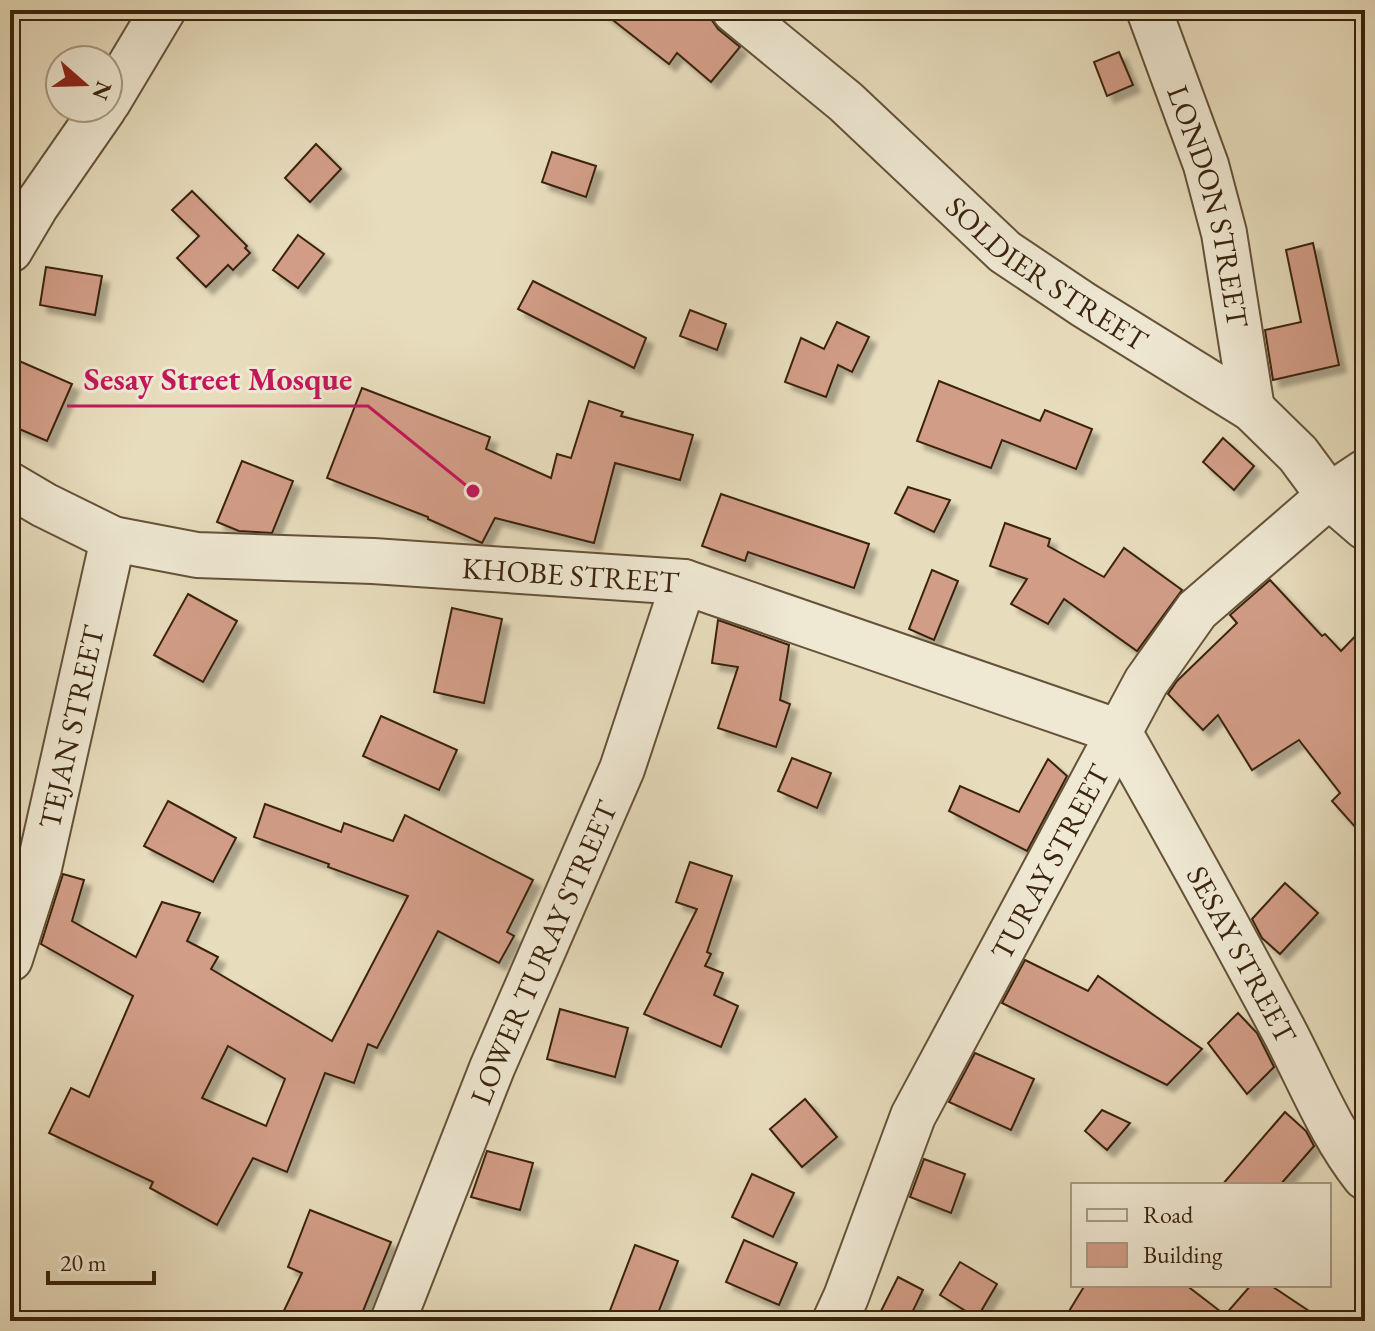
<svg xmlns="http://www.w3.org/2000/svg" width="1375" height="1331" viewBox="0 0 1375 1331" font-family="'EB Garamond',serif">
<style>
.building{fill:#d29d87;stroke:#3a240c;stroke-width:2;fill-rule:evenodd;filter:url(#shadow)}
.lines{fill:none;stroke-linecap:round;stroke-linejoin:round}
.minor-casing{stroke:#655238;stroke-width:48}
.minor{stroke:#efe8d3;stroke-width:44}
.labels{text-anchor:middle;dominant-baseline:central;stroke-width:6;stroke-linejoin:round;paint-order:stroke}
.street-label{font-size:30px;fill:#3a240c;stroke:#efe8d3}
.leader{fill:none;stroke:#c2185b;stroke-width:3}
.callout-dot{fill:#c2185b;stroke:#efe8d3;stroke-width:3}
.callout-label{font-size:32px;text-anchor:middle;font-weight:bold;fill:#c2185b;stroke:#efe8d3;stroke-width:6;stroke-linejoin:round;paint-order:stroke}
</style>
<defs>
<filter id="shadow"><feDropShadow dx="7" dy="7" stdDeviation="2" flood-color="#0004"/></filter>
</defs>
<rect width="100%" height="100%" fill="#e7dcbc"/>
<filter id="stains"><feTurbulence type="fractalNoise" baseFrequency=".0025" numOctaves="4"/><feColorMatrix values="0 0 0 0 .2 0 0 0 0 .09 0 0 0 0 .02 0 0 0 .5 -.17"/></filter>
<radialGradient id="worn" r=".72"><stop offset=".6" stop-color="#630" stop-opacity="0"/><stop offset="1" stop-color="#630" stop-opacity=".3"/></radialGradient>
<!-- building -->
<g class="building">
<polygon points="600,10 710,10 711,19 718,29 740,47 711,82 677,53 669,64"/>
<polygon points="1119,52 1133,85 1107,96 1094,62"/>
<polygon points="316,144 341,169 310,202 285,178"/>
<polygon points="552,152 596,166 586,197 542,182"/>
<polygon points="192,191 247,246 245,248 250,253 233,270 228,265 206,287 177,258 199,236 172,210"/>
<polygon points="298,235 324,254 298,288 273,270"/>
<polygon points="1313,243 1339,365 1273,380 1265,330 1301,322 1286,250"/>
<polygon points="46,267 102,276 95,315 40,305"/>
<polygon points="533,281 646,338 634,368 518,309"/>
<polygon points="690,310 726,324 717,350 680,336"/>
<polygon points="837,322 869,337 852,372 838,365 826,397 785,382 801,338 824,349"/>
<polygon points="10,357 72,384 47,441 10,425"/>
<polygon points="939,381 1040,421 1045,410 1092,429 1076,469 1002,440 991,468 917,441"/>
<polygon points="362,388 490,437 486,449 551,478 557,454 571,458 589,401 623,412 621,416 693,435 680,480 615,463 594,543 495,518 482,543 428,519 428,517 327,478"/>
<polygon points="1223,438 1254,466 1234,490 1203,462"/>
<polygon points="242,461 293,481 272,533 239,531 217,522"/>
<polygon points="908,487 950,500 934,532 895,513"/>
<polygon points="721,494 869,544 854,588 748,552 745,561 702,546"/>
<polygon points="1005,523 1050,539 1048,546 1104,577 1124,548 1182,590 1137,651 1064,599 1048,624 1011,604 1027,579 990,566"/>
<polygon points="932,570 958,581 934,640 909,629"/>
<polygon points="1270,580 1322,636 1325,634 1341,651 1365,626 1365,838 1332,801 1340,793 1299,740 1252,770 1218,715 1203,730 1168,694 1177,681 1237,623 1230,615"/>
<polygon points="188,594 237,621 203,682 154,655"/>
<polygon points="452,608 502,619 484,703 434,692"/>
<polygon points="718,620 789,645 780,700 790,704 776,747 718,728 738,667 712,663"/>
<polygon points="381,716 457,750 439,790 363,756"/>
<polygon points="792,758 831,773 817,808 778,791"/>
<polygon points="1048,759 1067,776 1027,851 949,811 960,786 1019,812"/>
<polygon points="168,801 236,838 213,882 144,846"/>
<path d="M 265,804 L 341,832 L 344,823 L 393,841 L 405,815 L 533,880 L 507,932 L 514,936 L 499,963 L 438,931 L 377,1048 L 368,1044 L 354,1083 L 325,1073 L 287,1172 L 253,1158 L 217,1225 L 150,1188 L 153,1182 L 49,1133 L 71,1088 L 89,1097 L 133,996 L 41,944 L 63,874 L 84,880 L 72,921 L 136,957 L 162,902 L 200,913 L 187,941 L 218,957 L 211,969 L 332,1041 L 408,896 L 328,867 L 329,864 L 254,837 ZM 228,1046 L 285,1079 L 266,1126 L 202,1098 Z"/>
<polygon points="690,862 732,876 707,952 711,954 705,966 723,973 714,995 738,1006 721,1047 644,1014 697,909 676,902"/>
<polygon points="1285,883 1318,913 1280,954 1262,938 1252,919"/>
<polygon points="1025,960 1088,991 1098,976 1202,1049 1167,1085 1002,1003"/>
<polygon points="560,1009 628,1028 615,1077 547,1059"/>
<polygon points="1238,1013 1257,1033 1274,1067 1247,1094 1208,1043"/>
<polygon points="975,1053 1034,1079 1011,1130 949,1102"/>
<polygon points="805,1099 837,1137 802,1167 770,1129"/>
<polygon points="1102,1110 1130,1123 1107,1150 1085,1131"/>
<polygon points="1285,1112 1306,1131 1314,1146 1280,1185 1222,1185"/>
<polygon points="487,1151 533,1163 520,1210 471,1197"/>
<polygon points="924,1159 965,1174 951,1213 910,1197"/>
<polygon points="752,1174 794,1193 773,1237 732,1217"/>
<polygon points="310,1210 391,1242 359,1321 279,1321 302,1273 288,1267"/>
<polygon points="744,1240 797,1263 779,1305 726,1282"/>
<polygon points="635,1245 678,1261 655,1321 606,1321"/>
<polygon points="960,1262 997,1284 977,1318 940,1295"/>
<polygon points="898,1277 923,1290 908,1321 876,1321"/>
<polygon points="1085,1285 1186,1285 1225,1315 1251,1285 1270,1285 1324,1321 1063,1321"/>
</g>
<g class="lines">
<!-- minor casing -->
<g class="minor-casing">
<g id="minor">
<path id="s1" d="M 734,10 L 846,102 L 1005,252 L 1084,305 L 1252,409 L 1298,454 L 1329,496 L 1365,527"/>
<path id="s2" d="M 1149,10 L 1206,165 L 1224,233 L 1252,409"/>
<polyline points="108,102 163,10"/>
<polyline points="10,250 36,206 104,108"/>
<path id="s3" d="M 10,485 L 44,505 L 113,539 L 197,555 L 373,561 L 684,582 L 1119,732 C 1176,832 1231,932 1285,1033 C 1310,1081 1331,1134 1365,1177"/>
<path id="s4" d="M 10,959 L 39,868 L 113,539"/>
<path id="s5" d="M 393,1321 L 492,1068 L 622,769 L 684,582"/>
<path id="s6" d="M 835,1321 L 846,1297 L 913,1116 L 1146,682 L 1197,610 L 1329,496 L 1365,472"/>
</g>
</g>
<!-- minor -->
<use href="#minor" class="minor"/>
</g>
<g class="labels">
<!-- street labels -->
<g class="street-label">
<text stroke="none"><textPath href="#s2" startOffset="206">LONDON STREET</textPath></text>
<text stroke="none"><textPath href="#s1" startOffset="410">SOLDIER STREET</textPath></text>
<text stroke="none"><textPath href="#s3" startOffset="576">KHOBE STREET</textPath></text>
<text stroke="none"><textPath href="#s4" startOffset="240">TEJAN STREET</textPath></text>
<text stroke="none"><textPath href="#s6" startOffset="508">TURAY STREET</textPath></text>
<text stroke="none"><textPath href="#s5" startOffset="398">LOWER TURAY STREET</textPath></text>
<text stroke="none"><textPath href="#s3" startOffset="1404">SESAY STREET</textPath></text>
</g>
</g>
<!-- callouts -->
<path class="leader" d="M473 491L368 406H67"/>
<circle class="callout-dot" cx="473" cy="491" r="8"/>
<g class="callout-label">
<text x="218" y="390">Sesay Street Mosque</text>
</g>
<!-- margin -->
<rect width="1375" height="1331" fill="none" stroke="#e7dcbc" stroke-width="40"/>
<rect x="12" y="12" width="1351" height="1307" fill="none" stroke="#3a240c" stroke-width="4"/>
<rect x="20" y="20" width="1335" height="1291" fill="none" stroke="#3a240c" stroke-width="2"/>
<!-- legend -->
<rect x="1071" y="1183" width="260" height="104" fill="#efe8d3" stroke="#a79a83" stroke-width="2"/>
<rect x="1087" y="1209" width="40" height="12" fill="#efe8d3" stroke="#a79a83" stroke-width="2"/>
<text x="1143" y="1223" font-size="24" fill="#3a240c">Road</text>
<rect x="1087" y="1243" width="40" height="24" fill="#d29d87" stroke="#a79a83" stroke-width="2"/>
<text x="1143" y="1263" font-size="24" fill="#3a240c">Building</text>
<!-- north arrow -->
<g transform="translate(84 84) rotate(110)"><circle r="38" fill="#efe8d3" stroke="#a79a83" stroke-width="2"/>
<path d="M0-6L14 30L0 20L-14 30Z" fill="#8f2418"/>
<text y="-12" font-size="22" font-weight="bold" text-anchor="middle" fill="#3a240c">N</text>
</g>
<!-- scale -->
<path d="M48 1271v12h106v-12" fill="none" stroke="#3a240c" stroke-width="4"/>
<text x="60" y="1271" font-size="24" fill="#3a240c" stroke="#efe8d3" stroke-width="6" paint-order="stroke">20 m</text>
<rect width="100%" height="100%" filter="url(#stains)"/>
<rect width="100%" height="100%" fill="url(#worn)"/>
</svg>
